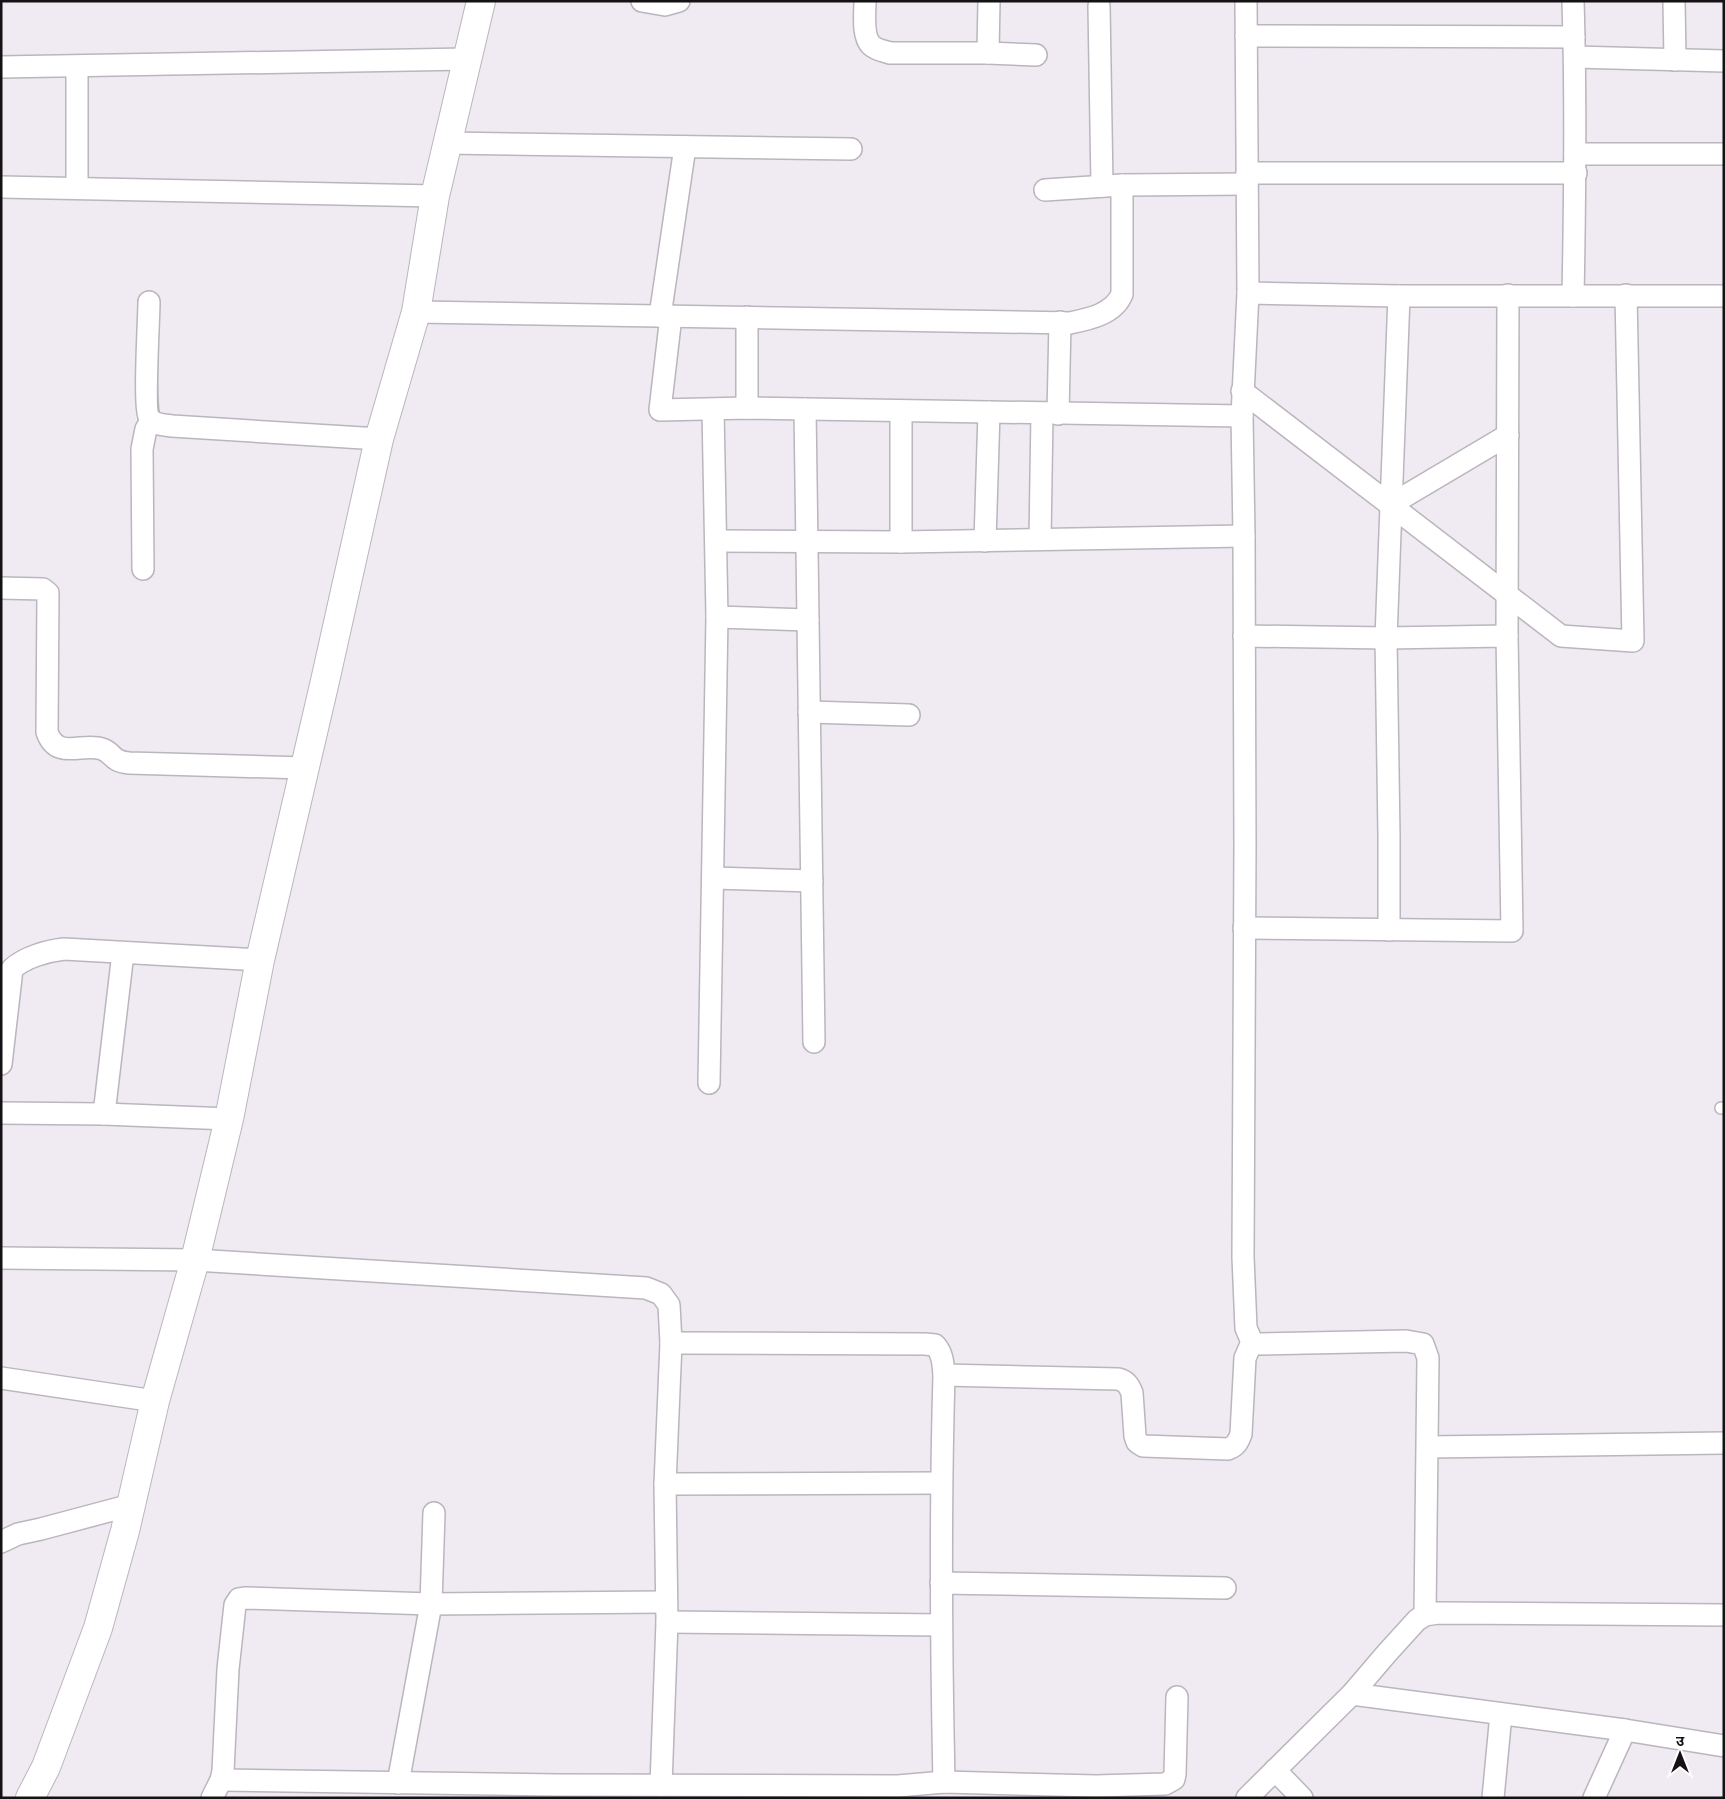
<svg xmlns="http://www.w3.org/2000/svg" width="1725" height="1799" viewBox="0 0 1725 1799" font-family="Jost,'Noto Sans Devanagari',sans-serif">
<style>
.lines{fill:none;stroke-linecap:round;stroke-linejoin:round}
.lane-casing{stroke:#bbb5bd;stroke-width:14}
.street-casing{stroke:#bbb5bd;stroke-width:24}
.secondary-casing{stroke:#bbb5bd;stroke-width:30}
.lane{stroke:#fff;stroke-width:11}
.street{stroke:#fff;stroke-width:21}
.secondary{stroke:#fff;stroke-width:28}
</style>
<rect width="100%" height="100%" fill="#f0eaf3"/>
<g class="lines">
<!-- lane casing -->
<g class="lane-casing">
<polyline id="lane" points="1721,1108 1724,1108"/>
</g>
<!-- street casing -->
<g class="street-casing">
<g id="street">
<polyline points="642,1 665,5 679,1"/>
<path d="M 865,1 C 865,13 862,36 871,45 C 876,50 884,51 890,53 L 988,53 L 1036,55"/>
<polyline points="1246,1 1248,293 1242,416 1244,536 1245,846 1243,1257 1246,1328 1252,1342 1259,1344 1406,1341 1423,1344 1428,1358 1425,1615"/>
<polyline points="1674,1 1675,60"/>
<polyline points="1099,6 1102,186"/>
<polyline points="1246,36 1574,37"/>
<polyline points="988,53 989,1"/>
<polyline points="1575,57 1724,61"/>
<polyline points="1,67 467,59"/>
<polyline points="447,143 851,149"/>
<polyline points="1575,154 1724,154"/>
<polyline points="1247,173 1576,173"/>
<polyline points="1,187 435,196"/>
<polyline points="77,188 77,67"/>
<polyline points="1045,190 1122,185 1247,184"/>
<polyline points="1248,293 1399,296 1724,296"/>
<path d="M 1573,296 C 1575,197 1576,99 1573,1"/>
<path d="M 149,302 C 149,319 143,411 150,419 C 155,425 165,425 172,426 L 379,439"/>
<path d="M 416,312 L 1070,323 C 1089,319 1114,314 1122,294 L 1122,185"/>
<polyline points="660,316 685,147"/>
<polyline points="671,316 660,410 747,408 1242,416"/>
<polyline points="747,317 747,408"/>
<polyline points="1242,391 1561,636 1633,641 1626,295"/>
<polyline points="805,409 814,1042"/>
<polyline points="901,411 901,542"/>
<polyline points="1058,414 1060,322"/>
<polyline points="1390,505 1508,435"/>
<polyline points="1040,539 1042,414"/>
<polyline points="716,541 901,542 1244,536"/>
<polyline points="985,541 989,412"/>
<polyline points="143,569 142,449 146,429 151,421"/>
<path d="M 1,588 L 43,589 L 48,593 L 47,732 C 57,761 83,742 102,749 C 114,753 110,761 129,763 L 304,768"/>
<polyline points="717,617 808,620"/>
<polyline points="1507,636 1508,295"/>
<polyline points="809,712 909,715"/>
<polyline points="713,878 812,881"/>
<polyline points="1244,928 1512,931 1507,636 1386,638 1244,636"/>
<polyline points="1389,930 1389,836 1386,638 1399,296"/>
<path d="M 1,1064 L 12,969 C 25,957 47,951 64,949 L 260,960"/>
<polyline points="709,1083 717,617 713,410"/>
<polyline points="1,1113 104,1114 229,1119"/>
<polyline points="104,1114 123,953"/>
<polyline points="1,1258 195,1260 646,1288 661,1294 669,1305 671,1343 665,1484 667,1622 661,1785"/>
<path d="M 671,1343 L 925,1344 L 935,1345 C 943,1354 943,1364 944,1375 C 940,1511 941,1646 944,1782"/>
<path d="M 944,1375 L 1118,1379 C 1126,1381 1129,1385 1132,1393 L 1135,1436 L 1137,1442 L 1143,1446 L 1228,1449 C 1236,1446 1238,1442 1241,1434 L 1245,1358 L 1252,1342"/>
<polyline points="1,1378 155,1401"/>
<polyline points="1428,1447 1724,1443"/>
<polyline points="665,1484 941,1483"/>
<polyline points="1,1542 18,1534 41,1529 131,1505"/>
<polyline points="941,1583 1225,1588"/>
<polyline points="667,1622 941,1625"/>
<polyline points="1352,1694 1625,1730 1724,1746"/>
<polyline points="1275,1770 1302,1798"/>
<polyline points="221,1780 558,1785 898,1786 944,1782 1096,1786 1165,1784 1174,1779 1175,1774 1177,1697"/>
<polyline points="398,1783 431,1604 434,1513"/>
<polyline points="212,1798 221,1780 223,1771 228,1669 235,1605 239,1599 246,1598 431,1604 665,1602"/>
<polyline points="1247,1798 1352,1694 1387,1653 1417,1620 1425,1615 1438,1613 1724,1615"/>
<polyline points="1493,1798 1501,1714"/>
<polyline points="1594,1798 1625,1730"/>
</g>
</g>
<!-- secondary casing -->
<g class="secondary-casing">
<polyline id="secondary" points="30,1798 46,1767 98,1628 125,1531 155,1401 195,1260 229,1119 260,960 325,681 379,439 416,312 435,196 481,1"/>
</g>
<!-- lane -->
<use href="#lane" class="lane"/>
<!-- street -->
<use href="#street" class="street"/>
<!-- secondary -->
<use href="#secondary" class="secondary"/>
</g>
<!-- border -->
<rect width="1725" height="1799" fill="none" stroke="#151215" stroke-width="5"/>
<!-- north arrow -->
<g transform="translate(1680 1754)" stroke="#ffffff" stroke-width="4" paint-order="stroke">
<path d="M0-4L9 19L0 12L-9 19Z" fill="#151215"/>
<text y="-8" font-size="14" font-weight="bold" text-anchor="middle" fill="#151215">उ</text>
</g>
</svg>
